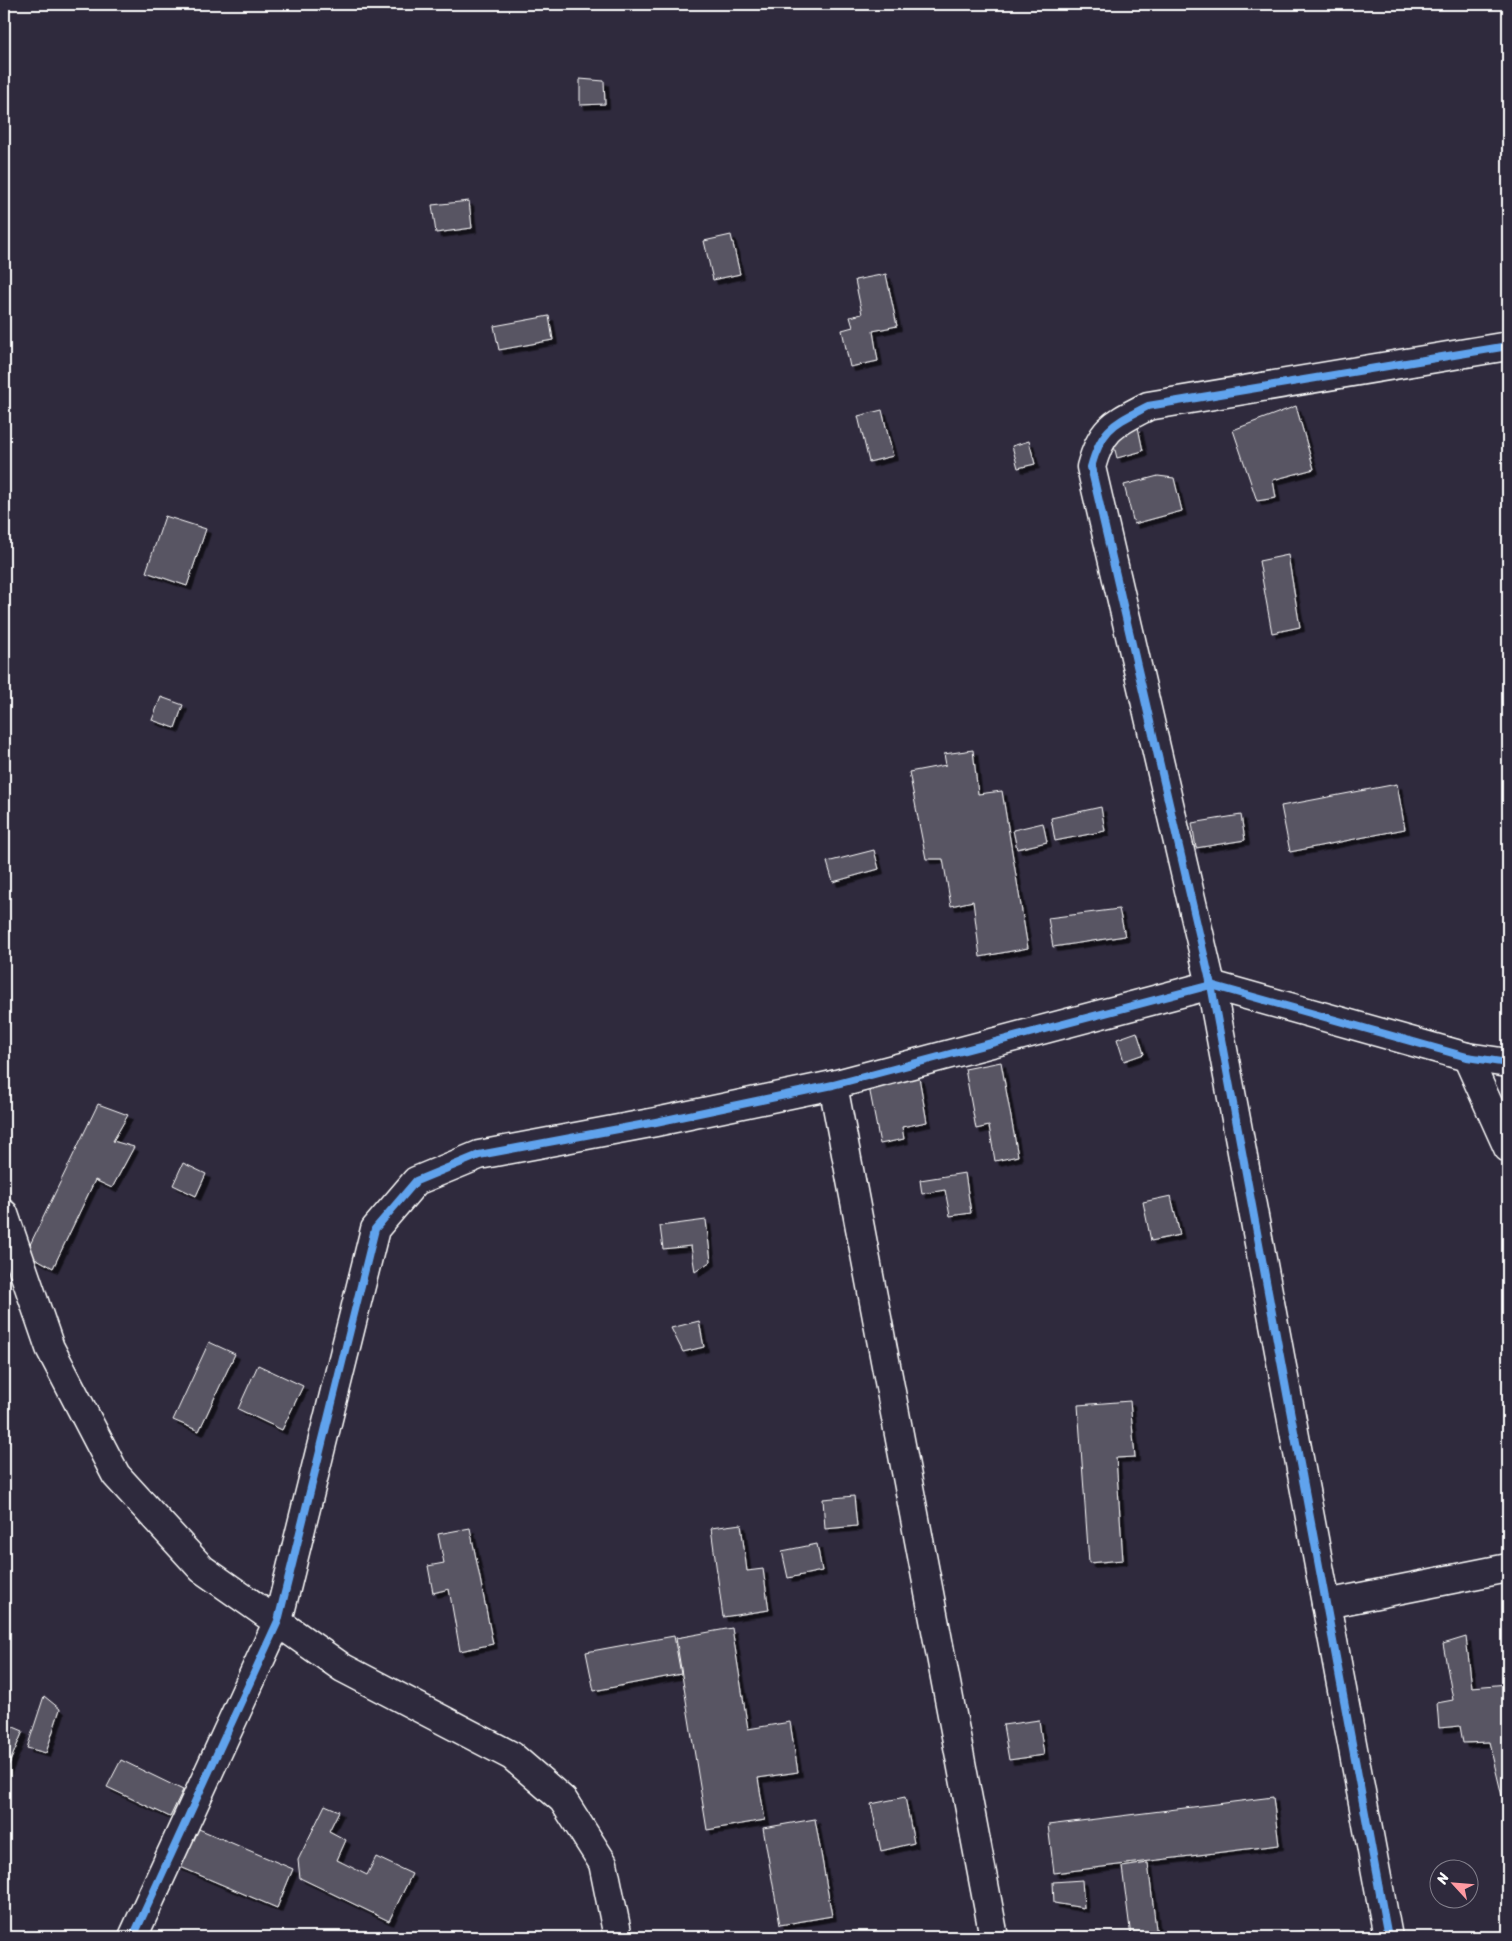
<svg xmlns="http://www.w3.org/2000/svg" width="1512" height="1941" viewBox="0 0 1512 1941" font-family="Sriracha,sans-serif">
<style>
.building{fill:#595564;stroke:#fff;filter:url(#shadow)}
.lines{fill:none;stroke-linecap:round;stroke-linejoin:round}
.street-casing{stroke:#fff;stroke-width:31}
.street{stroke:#2f2a3d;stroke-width:28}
.cycleway-casing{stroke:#2f2a3d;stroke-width:11}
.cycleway{stroke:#60a3ed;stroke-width:8}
</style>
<defs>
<filter id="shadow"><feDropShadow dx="4.5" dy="4.5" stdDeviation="0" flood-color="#0009"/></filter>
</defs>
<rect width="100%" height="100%" fill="#2f2a3d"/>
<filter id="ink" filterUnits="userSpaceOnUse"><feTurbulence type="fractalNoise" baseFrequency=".02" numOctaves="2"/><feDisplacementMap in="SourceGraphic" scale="10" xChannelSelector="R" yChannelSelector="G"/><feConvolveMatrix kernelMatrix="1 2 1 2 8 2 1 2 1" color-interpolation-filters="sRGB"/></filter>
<g filter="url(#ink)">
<!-- building -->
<g class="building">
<polygon points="580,79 604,81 605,104 580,105"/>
<polygon points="469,201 472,228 436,233 432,205"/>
<polygon points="731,235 740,274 713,280 704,241"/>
<polygon points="886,274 897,326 873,331 878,361 850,367 842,330 853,327 850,317 862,314 855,280"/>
<polygon points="549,316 553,340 499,350 494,326"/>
<polygon points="1296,406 1314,469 1273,480 1276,498 1257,501 1233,430"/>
<polygon points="882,410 893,456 869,462 858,416"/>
<polygon points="1138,427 1143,451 1117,458 1111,434"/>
<polygon points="1029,441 1035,464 1018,468 1012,446"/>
<polygon points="1158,476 1174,478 1182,511 1134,524 1124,485"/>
<polygon points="165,516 206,529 187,586 146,572"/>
<polygon points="1288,555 1300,627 1272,633 1259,561"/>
<polygon points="161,697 183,705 175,728 152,720"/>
<polygon points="973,750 978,794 1002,791 1028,948 980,957 973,901 951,906 943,859 926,859 909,772 946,765 944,754"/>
<polygon points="1397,784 1405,829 1290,852 1281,806"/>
<polygon points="1101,807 1105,831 1055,841 1051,818"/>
<polygon points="1241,815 1245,840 1196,848 1192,823"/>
<polygon points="1043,823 1047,842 1017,849 1013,830"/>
<polygon points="874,850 879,869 833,882 827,862"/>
<polygon points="1119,909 1125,936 1053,947 1048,918"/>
<polygon points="1137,1032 1144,1054 1124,1061 1117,1039"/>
<polygon points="1001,1062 1018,1156 995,1161 989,1126 976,1129 965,1069"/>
<polygon points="919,1077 927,1122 902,1127 904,1139 880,1144 869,1087"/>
<polygon points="98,1104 128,1115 113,1141 134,1147 112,1188 95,1180 53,1268 26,1253"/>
<polygon points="183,1163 206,1174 196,1196 173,1185"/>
<polygon points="965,1173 971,1213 950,1216 945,1190 922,1194 920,1180"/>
<polygon points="1171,1196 1180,1235 1151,1241 1143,1202"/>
<polygon points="706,1220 711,1261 695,1272 691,1246 663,1249 660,1226"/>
<polygon points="699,1321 704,1347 683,1352 671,1328"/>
<polygon points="209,1342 235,1354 199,1431 173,1420"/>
<polygon points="258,1365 303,1386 282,1430 238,1409"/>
<polygon points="1130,1401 1135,1457 1116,1458 1123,1560 1089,1563 1078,1405"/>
<polygon points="854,1496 857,1526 825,1529 823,1499"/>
<polygon points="741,1524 747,1571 763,1569 769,1610 723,1617 711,1528"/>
<polygon points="470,1528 493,1644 460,1651 449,1589 433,1593 428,1566 444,1563 438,1534"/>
<polygon points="817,1544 822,1571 788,1578 782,1551"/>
<polygon points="732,1628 748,1729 790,1722 798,1772 758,1778 765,1820 707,1830 676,1638"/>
<polygon points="674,1636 681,1674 594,1691 586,1652"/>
<polygon points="1466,1637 1472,1687 1508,1684 1508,1794 1502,1796 1489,1742 1463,1743 1460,1726 1439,1728 1437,1703 1453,1700 1443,1644"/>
<polygon points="44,1696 60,1709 46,1753 27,1748"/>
<polygon points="1039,1720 1044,1755 1009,1760 1003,1725"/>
<polygon points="4,1723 23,1731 4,1776"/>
<polygon points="121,1760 183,1790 170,1817 107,1787"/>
<polygon points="905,1797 914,1843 881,1851 871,1804"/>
<polygon points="1273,1797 1279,1845 1054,1873 1048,1825"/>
<polygon points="325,1805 339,1811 329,1831 346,1840 337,1860 367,1875 376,1857 412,1874 389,1921 300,1878 298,1860"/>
<polygon points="815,1819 832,1916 780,1925 763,1828"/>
<polygon points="194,1827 293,1869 277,1908 178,1866"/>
<polygon points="1148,1863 1157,1937 1131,1937 1122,1867"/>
<polygon points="1082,1880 1084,1908 1054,1903 1053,1882"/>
<polygon points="1303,1931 1303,1937 1276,1937 1275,1935"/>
</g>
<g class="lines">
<!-- street casing -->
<g class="street-casing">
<g id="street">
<polyline points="1467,1057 1508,1148"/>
<polyline points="833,1085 994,1937"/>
<polyline points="4,1214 50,1348 116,1475 202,1569 343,1668 512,1756 563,1800 603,1863 618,1937"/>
<polyline points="1326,1604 1508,1568"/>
<polyline points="133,1937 278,1621 375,1229 416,1181 479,1155 656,1122 833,1085 1211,985 1467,1057 1508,1063"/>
<path d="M 1388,1937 L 1211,985 L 1091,467 C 1102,427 1114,424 1148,406 L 1508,346"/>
</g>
</g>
<!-- street -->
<use href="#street" class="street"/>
<!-- cycleway casing -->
<g class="cycleway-casing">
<g id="cycleway">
<polyline points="133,1937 278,1621 375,1229 416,1181 479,1155 656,1122 833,1085 1211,985 1467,1057 1508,1063"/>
<path d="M 1388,1937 L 1211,985 L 1091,467 C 1102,427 1114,424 1148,406 L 1508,346"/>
</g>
</g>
<!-- cycleway -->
<use href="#cycleway" class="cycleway"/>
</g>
</g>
<!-- margin -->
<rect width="1512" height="1941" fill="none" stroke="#2f2a3d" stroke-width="20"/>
<rect x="10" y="10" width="1492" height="1921" fill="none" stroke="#fff" stroke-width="2" filter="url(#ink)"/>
<!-- north arrow -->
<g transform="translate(1454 1884) rotate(296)"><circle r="24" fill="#2f2a3d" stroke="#827f8b"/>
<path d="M0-4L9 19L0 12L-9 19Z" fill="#ff9aa2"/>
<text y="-8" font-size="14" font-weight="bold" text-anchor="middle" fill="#ffffff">N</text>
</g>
</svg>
